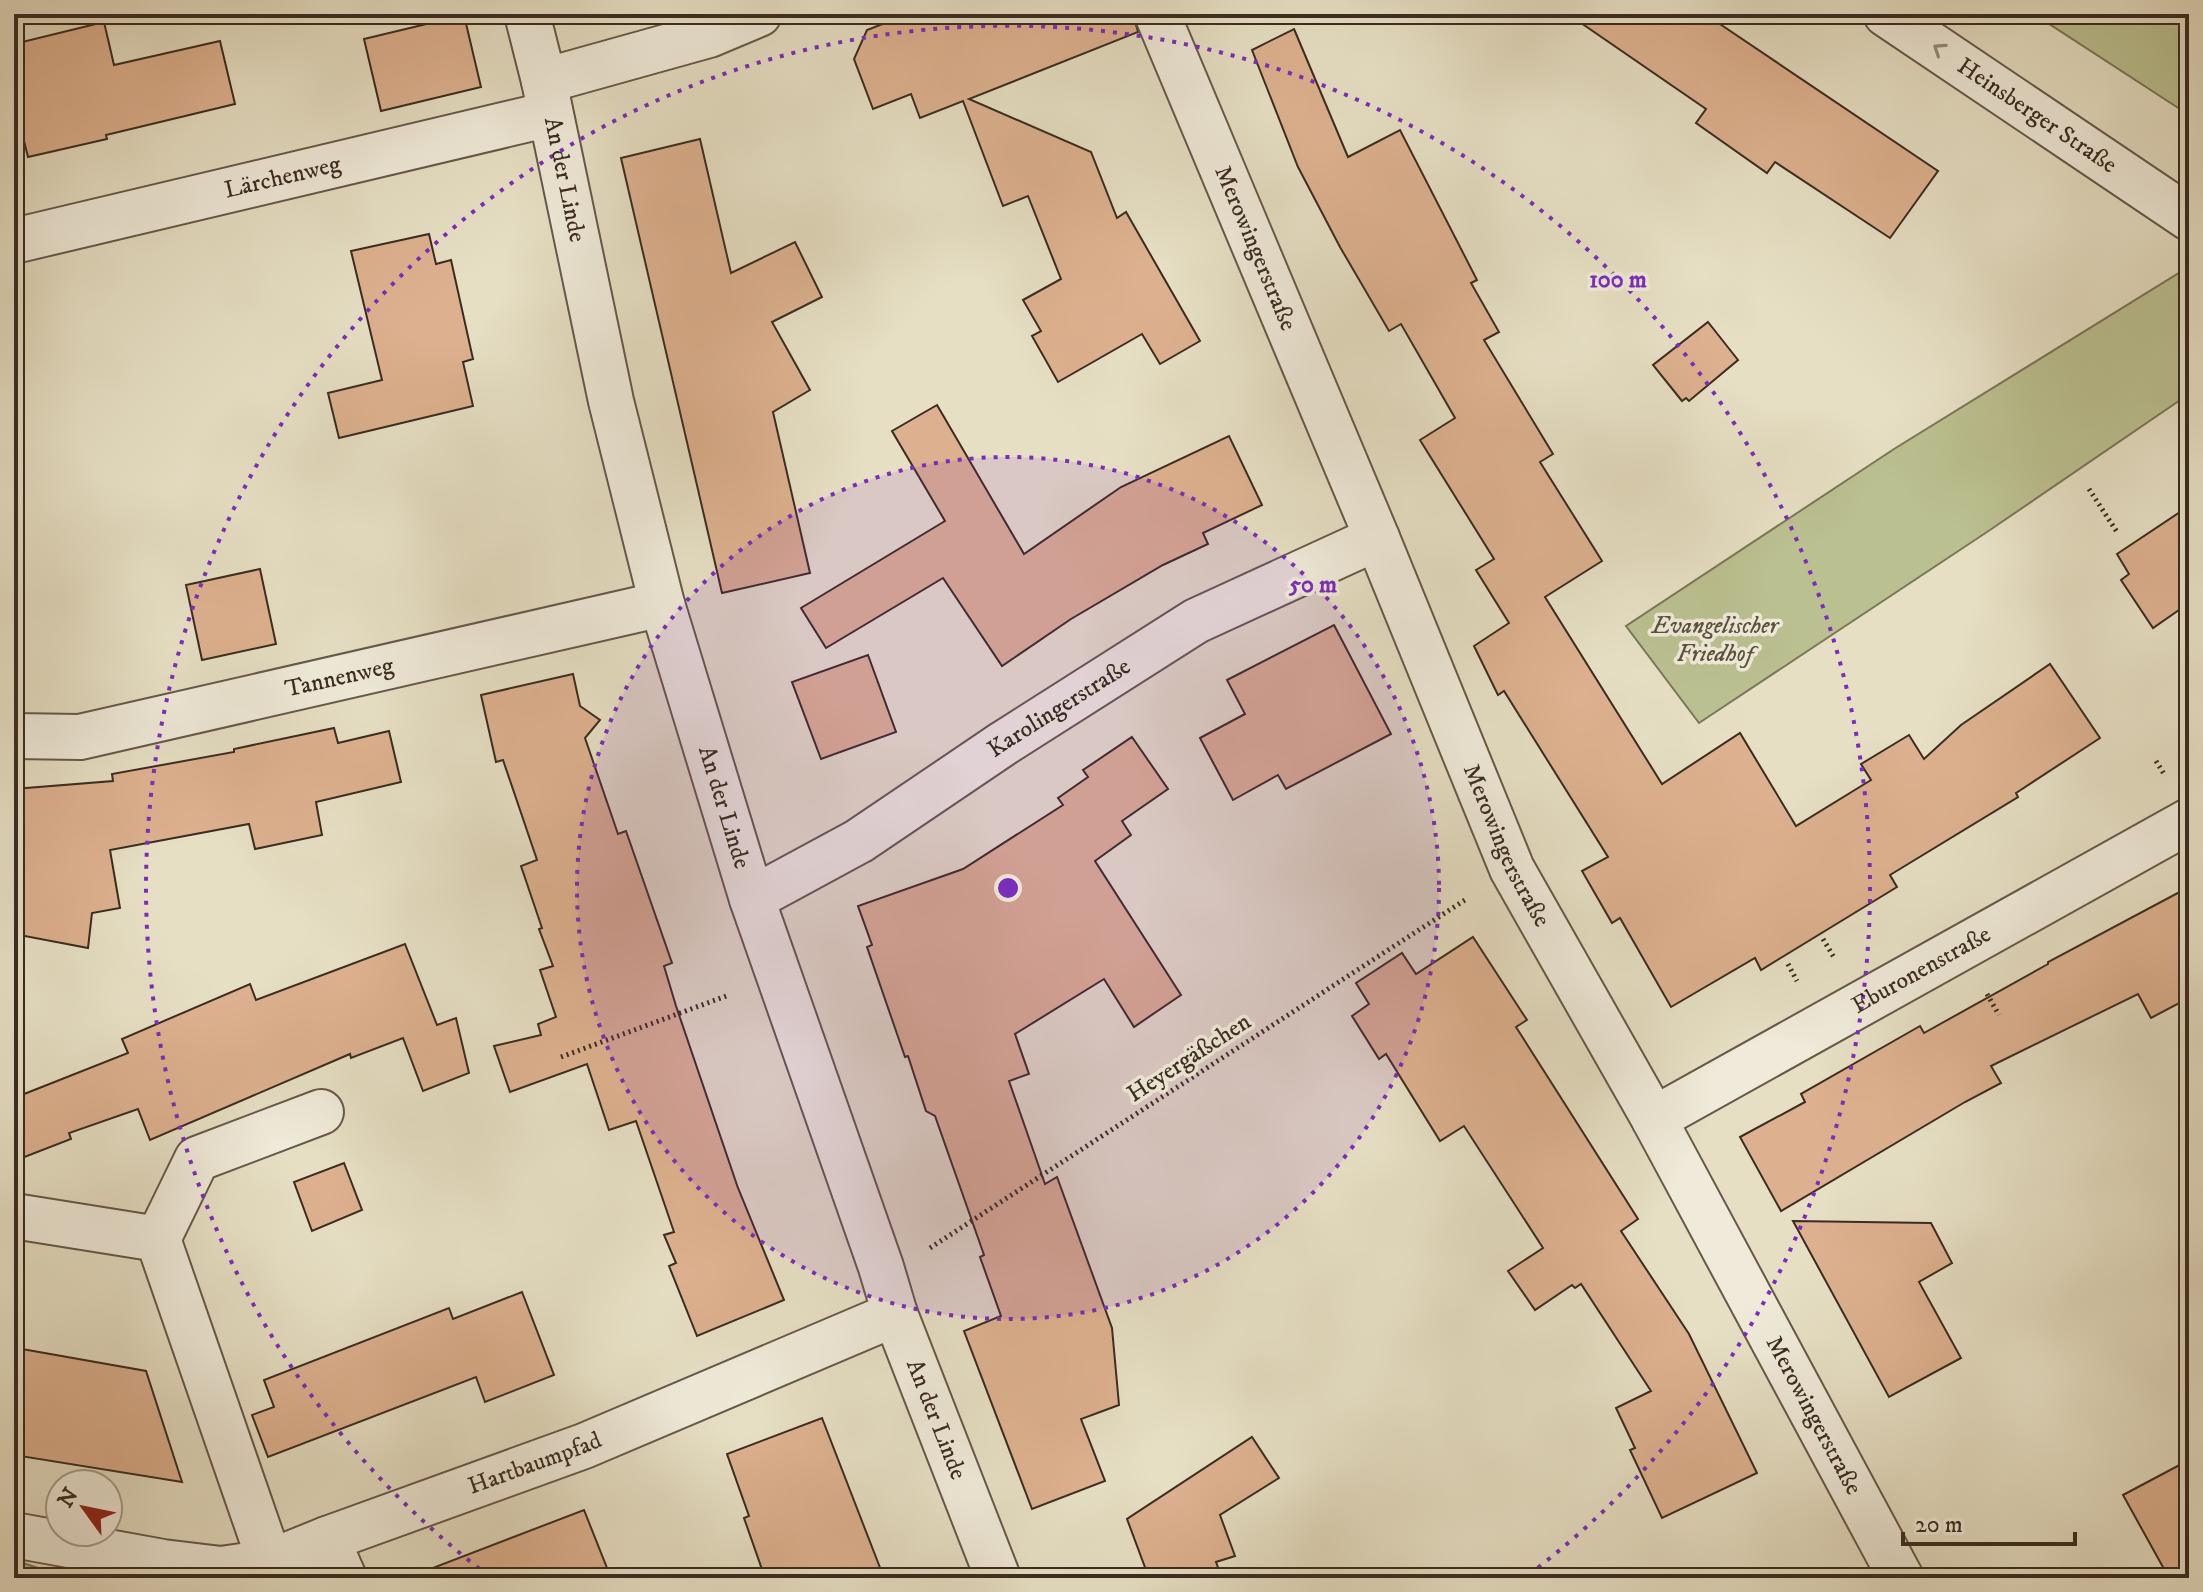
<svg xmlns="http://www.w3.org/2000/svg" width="2203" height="1592" viewBox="0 0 2203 1592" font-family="'IM FELL DW Pica',serif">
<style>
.green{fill:#bbc090;stroke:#7a7658;stroke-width:2}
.building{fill:#ddb18f;stroke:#3a2c21;stroke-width:2}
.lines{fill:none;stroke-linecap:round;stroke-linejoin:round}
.minor-casing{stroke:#65594a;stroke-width:48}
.path{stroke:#3a2c21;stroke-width:5;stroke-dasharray:2 4;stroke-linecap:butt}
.minor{stroke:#efead9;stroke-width:44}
.oneway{stroke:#948b7d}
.ring{fill:none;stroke:#7b2cbf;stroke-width:4;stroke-dasharray:4 8}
.labels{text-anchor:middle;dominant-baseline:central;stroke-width:7;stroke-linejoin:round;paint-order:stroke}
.street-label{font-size:24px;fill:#3a2c21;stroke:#efead9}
.park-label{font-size:24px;font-style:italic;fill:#5a513d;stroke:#efead9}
.centre{fill:#7b2cbf;stroke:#efead9;stroke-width:4}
.ring-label{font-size:24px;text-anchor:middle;font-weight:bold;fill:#7b2cbf;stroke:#efead9;stroke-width:7;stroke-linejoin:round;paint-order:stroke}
</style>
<rect width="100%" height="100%" fill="#e6dfc4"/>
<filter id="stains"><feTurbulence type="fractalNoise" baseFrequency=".0025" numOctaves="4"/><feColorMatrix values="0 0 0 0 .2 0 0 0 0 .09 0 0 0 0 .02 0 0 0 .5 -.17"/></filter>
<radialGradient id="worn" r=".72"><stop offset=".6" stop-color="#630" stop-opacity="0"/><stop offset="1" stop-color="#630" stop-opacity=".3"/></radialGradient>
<!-- green -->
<g class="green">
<polygon points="2034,14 2189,14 2189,115"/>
<polygon points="2187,268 2189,269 2189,394 1990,530 1699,723 1626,626 1894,449"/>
<polygon points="14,1560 68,1578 69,1578 14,1578"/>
</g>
<!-- building -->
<g class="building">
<polygon points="908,14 1133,14 1138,32 969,99 1091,152 1117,218 1126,212 1200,341 1160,364 1142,334 1058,382 1032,336 1041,331 1023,300 1061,279 1028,196 1003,206 963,101 920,118 911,94 873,109 854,59 867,30"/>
<polygon points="1568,14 1705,14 1938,171 1890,238 1775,162 1767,173 1696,123 1706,109"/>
<polygon points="464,15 481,87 381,111 364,39"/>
<polygon points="104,22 114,65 220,41 235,104 106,135 107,139 28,157 14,101 14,44"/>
<polygon points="1294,29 1348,157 1400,130 1477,280 1471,283 1499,332 1484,340 1553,454 1540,462 1602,561 1545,597 1662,784 1740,733 1796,826 1871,780 1861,764 1909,735 1924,759 1961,725 2050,664 2100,738 2016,793 2018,797 1890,875 1897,887 1761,970 1755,958 1671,1007 1620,918 1612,923 1582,871 1608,857 1504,691 1498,695 1474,646 1509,623 1476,570 1494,559 1420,440 1455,418 1401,324 1389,331 1340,247 1298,167 1252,50"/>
<polygon points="700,139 731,273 795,242 822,297 772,322 810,390 773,412 810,573 722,593 621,158"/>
<polygon points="429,234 436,264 451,260 473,359 463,362 473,406 339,438 328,393 382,380 351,251"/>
<polygon points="1708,322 1738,360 1689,401 1686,398 1682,401 1653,365"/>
<polygon points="937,405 1024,554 1121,487 1229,436 1262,505 1203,533 1208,544 1163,565 1071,619 1002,666 943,578 826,648 801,608 945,521 892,431"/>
<polygon points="2189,506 2189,603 2153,628 2121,580 2129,574 2117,554"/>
<polygon points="260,569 276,644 202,660 186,585"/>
<polygon points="1334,625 1391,734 1286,789 1278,775 1233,800 1200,738 1245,714 1227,680"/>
<polygon points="868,655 896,732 821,759 792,682"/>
<polygon points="573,674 580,706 600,720 585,738 618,834 626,831 672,963 664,966 676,1006 738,1188 784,1300 697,1336 669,1266 676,1263 664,1235 674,1232 636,1121 609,1130 587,1064 510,1092 494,1046 541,1035 538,1024 556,1017 540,970 553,966 539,929 542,928 521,866 537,860 503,760 496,762 481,695"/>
<polygon points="334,728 338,743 389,731 401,782 316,802 322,835 255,849 249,824 110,850 120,908 92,913 88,948 14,934 14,789 113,781 112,774 234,752 234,749"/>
<polygon points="1132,737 1168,789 1122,821 1131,835 1095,861 1181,995 1134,1027 1104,979 1015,1034 1029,1074 1009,1081 1045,1184 1057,1177 1112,1328 1119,1405 1081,1419 1105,1481 1032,1509 964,1331 1001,1316 980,1257 984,1255 935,1116 926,1111 908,1056 905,1057 867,947 872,945 858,906 963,869 1063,805 1058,798 1088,777 1083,770"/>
<polygon points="2189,887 2189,998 2151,1018 2138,994 1991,1066 2001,1083 1965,1102 1781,1211 1740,1137 1805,1102 1801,1094 1920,1026 1924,1033 2048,964 2048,962"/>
<polygon points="1473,937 1527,1020 1516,1027 1638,1219 1621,1231 1689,1334 1757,1473 1662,1518 1630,1450 1635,1448 1616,1408 1651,1391 1581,1284 1575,1288 1572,1285 1535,1310 1508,1271 1543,1248 1464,1126 1440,1141 1386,1054 1379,1059 1352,1016 1369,1004 1356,983 1402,953 1416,974"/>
<polygon points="405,944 437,1025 456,1018 469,1073 423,1091 403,1038 351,1058 350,1054 150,1140 138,1109 69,1133 71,1139 14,1161 14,1098 128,1053 122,1039 250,984 256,1000"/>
<polygon points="344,1163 362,1210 312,1231 294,1182"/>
<polygon points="1793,1221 1931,1223 1952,1263 1919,1282 1961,1358 1889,1397"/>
<polygon points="522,1292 554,1375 485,1402 476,1377 268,1457 252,1415 274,1407 264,1380 449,1308 453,1319"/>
<polygon points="22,1349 146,1371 182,1482 14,1455 14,1394"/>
<polygon points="822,1418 884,1578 765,1578 744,1518 749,1516 727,1454"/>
<polygon points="1252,1437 1279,1478 1220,1515 1235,1556 1216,1562 1222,1578 1149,1578 1127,1519"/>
<polygon points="2189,1460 2189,1578 2169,1578 2123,1495"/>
<polygon points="584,1510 611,1578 418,1578 417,1574"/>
</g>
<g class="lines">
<!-- minor casing -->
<g class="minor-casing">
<g id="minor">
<path id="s1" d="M 527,14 L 544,81 L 611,401 L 662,604 L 752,899 L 881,1267 L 895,1314 L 998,1578"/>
<path id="s2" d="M 1157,14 L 1377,538 L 1512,869 L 1654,1119 L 1901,1578"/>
<path id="s3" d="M 1886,14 L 2189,218"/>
<polyline points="544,81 709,35 759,14"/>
<path id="s4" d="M 14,241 L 550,114"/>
<path id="s5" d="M 14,736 L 80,737 L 662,604"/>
<path id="s6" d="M 752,899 L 859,841 L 1004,743 L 1196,621 L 1377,538"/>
<path id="s7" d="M 1654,1119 L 2189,821"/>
<polyline points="14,1216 158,1239 270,1562"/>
<polyline points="158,1239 197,1159 321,1112"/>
<path id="s8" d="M 14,1535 L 163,1562 L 221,1569 L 270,1562 L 327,1539 L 584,1446 L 895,1314"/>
<polyline points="327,1539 344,1578"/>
</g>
</g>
<!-- path -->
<g class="path">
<polyline points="2089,489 2117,532"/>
<polyline points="2156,761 2164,774"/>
<polyline points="1823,939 1835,959"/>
<polyline points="1788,964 1797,981"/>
<polyline points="1987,994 1999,1015"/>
<polyline points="561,1057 729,995"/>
<polyline points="930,1248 1468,898"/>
</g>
<!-- minor -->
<use href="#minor" class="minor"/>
</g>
<!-- one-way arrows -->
<defs><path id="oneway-chevron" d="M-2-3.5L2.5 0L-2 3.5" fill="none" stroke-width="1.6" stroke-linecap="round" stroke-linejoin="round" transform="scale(2)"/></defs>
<use class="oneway" href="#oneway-chevron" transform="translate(1939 49) rotate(-146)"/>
<!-- distance rings -->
<circle cx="1008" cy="888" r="431" fill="#7b2cbf" fill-opacity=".12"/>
<g class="ring">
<circle cx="1008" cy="888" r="431"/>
<path d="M489 1576A862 862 0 1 1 1527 1576"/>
</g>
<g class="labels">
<!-- street labels -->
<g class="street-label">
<text stroke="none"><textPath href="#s3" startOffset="182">Heinsberger Straße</textPath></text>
<text stroke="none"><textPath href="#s4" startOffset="276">Lärchenweg</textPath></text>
<text stroke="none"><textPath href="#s1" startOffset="170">An der Linde</textPath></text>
<text stroke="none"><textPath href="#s2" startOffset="254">Merowingerstraße</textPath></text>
<text stroke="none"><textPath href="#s5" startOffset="332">Tannenweg</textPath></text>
<text stroke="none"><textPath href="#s6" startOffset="362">Karolingerstraße</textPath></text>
<text stroke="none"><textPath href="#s1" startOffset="818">An der Linde</textPath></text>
<text stroke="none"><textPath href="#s2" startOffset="902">Merowingerstraße</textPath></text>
<text stroke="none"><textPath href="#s7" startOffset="306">Eburonenstraße</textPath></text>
<text transform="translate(1189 1058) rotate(-33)">Heyergäßchen</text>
<text stroke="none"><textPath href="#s2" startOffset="1550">Merowingerstraße</textPath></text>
<text stroke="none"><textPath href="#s1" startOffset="1466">An der Linde</textPath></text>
<text stroke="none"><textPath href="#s8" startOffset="542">Hartbaumpfad</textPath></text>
</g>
<!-- park labels -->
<g class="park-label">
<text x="1715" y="626">Evangelischer<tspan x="1715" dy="28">Friedhof</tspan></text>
</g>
</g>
<circle cx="1008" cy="888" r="12" class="centre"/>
<g class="ring-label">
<text x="1618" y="287">100 m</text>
<text x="1313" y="592">50 m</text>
</g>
<!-- margin -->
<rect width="2203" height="1592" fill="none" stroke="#e6dfc4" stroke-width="48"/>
<rect x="16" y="16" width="2171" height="1560" fill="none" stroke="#3a2c21" stroke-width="4"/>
<rect x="24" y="24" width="2155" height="1544" fill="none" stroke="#3a2c21" stroke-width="2"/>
<!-- north arrow -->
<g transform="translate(84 1508) rotate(303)"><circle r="38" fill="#efead9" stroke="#a79e8f" stroke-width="2"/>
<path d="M0-6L14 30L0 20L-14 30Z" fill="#8f2418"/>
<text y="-12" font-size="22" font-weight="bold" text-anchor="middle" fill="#3a2c21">N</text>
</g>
<!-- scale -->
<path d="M1903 1532v12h172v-12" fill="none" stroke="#3a2c21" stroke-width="4"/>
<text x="1915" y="1532" font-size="24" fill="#3a2c21" stroke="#efead9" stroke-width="6" paint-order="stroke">20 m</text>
<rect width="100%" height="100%" filter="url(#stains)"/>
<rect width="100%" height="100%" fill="url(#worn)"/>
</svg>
